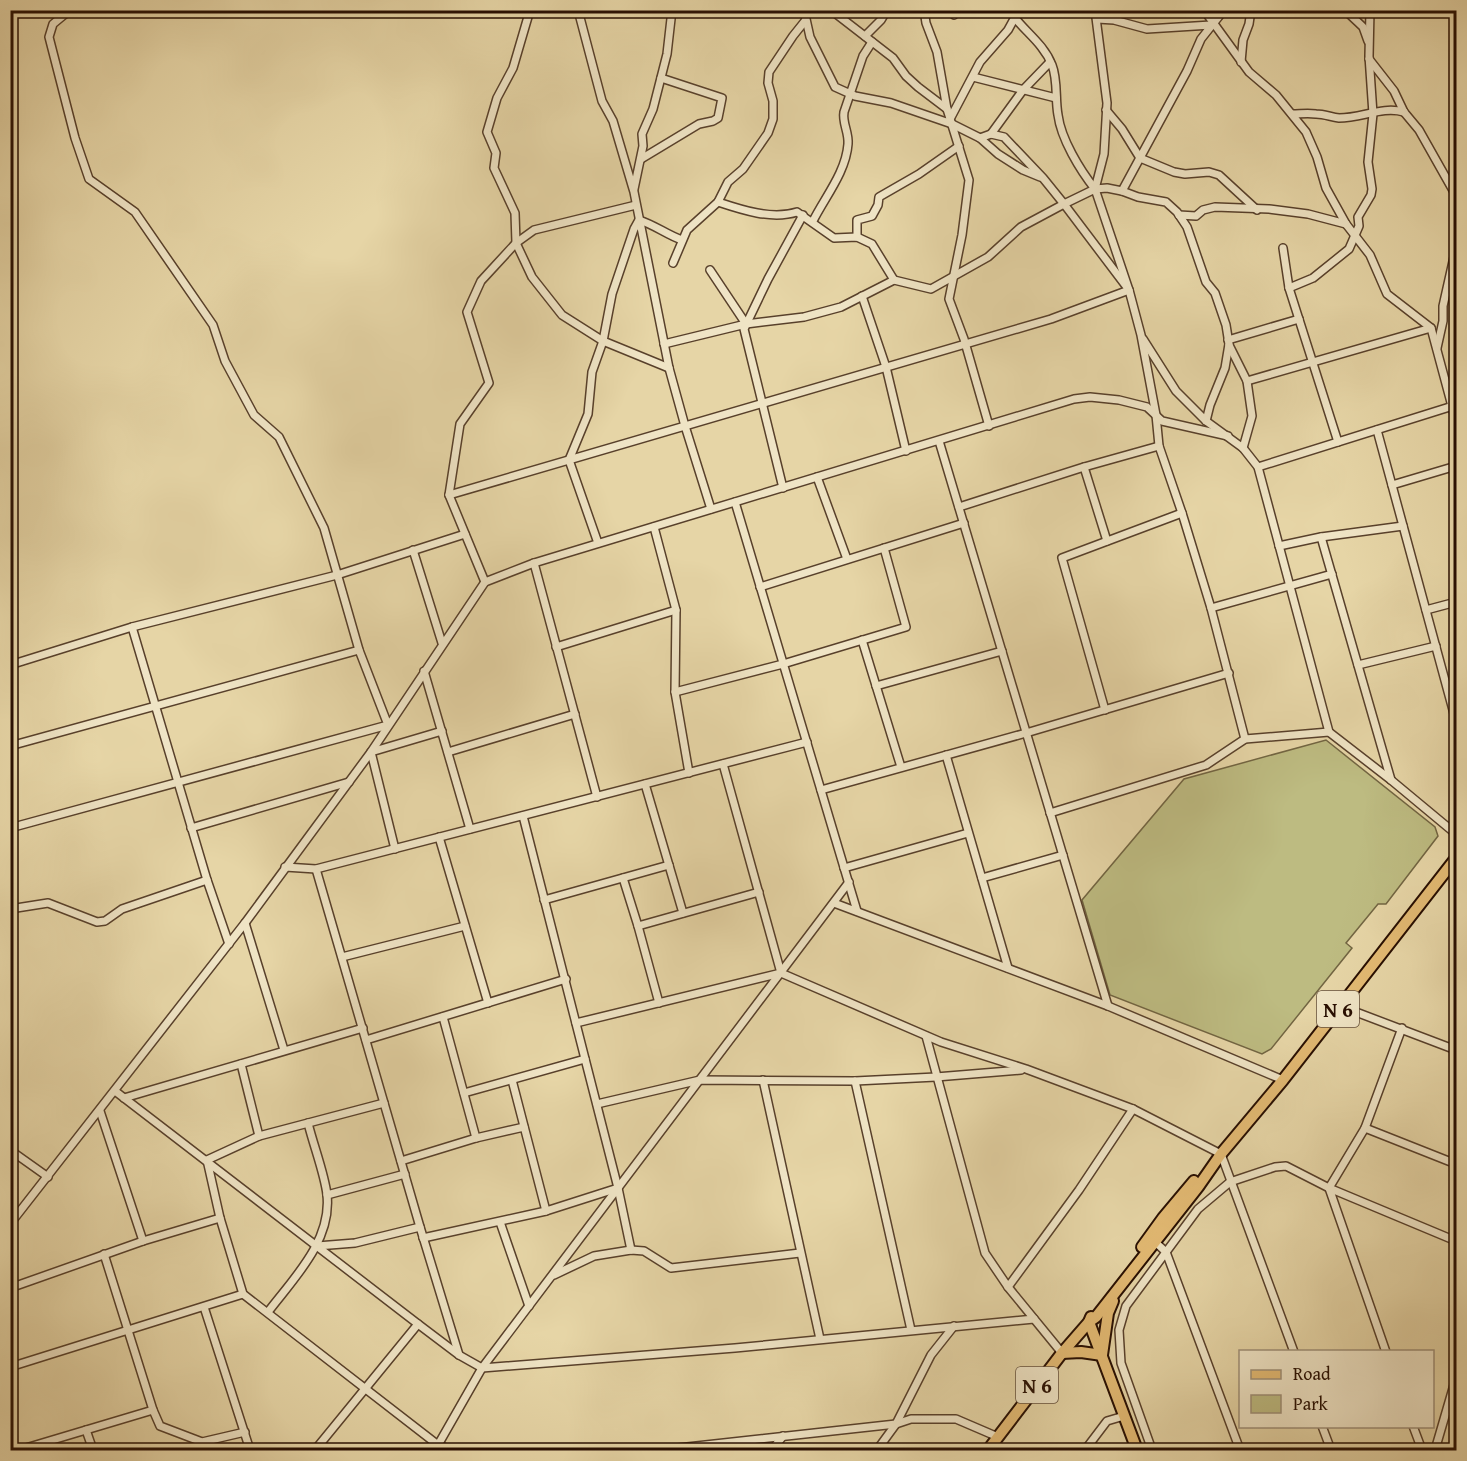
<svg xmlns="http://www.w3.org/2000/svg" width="1467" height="1461" viewBox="0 0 1467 1461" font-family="'Gentium Book Plus',serif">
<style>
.green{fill:#bdbb81;stroke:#726542;stroke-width:1.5}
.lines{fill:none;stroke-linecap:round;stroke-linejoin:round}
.street-casing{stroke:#58402b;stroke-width:10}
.primary-casing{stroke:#280f02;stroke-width:14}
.street{stroke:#efe4c5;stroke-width:7}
.primary{stroke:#e3ba73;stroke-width:10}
.labels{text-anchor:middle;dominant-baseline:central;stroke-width:5;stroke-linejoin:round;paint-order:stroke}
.shield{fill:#efe4c5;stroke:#644f3c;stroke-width:1.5}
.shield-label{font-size:21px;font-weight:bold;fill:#280f02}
</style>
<rect width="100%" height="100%" fill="#e6d5a6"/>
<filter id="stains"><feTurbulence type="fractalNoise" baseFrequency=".00333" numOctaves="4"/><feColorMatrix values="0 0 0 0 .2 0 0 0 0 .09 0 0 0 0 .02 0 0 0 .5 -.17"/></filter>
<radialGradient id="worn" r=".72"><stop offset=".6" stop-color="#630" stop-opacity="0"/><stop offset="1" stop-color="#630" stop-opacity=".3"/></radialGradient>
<!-- green -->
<polygon class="green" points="1326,740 1435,827 1438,836 1386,904 1378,904 1346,943 1352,948 1271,1049 1262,1054 1110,995 1082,900 1184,779"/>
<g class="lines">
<!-- street casing -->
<g class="street-casing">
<g id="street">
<polyline points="530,10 513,68 497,98 487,132 496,153 494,168 515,213 516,243 532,277 562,315 603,341 669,368"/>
<polyline points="578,10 602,101 613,121 634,192 669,368 685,426 711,509"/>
<polyline points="804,10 810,37 835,87 855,96 891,103 952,124 980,138 998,154 1023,170 1040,177"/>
<polyline points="831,10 893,58 906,76 918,87 947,109"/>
<polyline points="924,10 926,23 937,52 947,109 969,180 962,235 949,299 964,339 989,426"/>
<path d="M 1009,10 C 1022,30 1043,42 1052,65 C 1058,80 1055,99 1058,115 C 1061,139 1080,170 1095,189"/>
<polyline points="1095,10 1107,103 1104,154 1095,189 1129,290 1141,335 1156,415 1159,446 1182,513 1211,608 1245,739"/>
<polyline points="1204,10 1249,72 1276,95 1306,132 1317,157 1326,188 1346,224 1370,255 1387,294 1431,328 1456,421"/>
<polyline points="1345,10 1363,27 1368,41"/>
<polyline points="954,15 957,10"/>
<polyline points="1097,19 1114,20 1147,29 1211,25"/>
<polyline points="865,36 881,20 887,10"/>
<polyline points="1369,59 1394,91 1404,112 1419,130 1454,192 1456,192"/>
<polyline points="1241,62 1243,40 1249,24 1251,10"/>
<polyline points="973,77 1056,98"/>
<polyline points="1106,110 1122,129 1140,158 1174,172 1185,174 1209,172 1219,175 1257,210"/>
<path d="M 1292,114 C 1300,114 1308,113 1316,114 C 1324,114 1331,117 1339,118 C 1362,118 1382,106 1404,112"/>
<polyline points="950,119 980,62 1008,30 1019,10"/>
<polyline points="991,134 1023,90 1050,62"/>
<polyline points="641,159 699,124 713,121 718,118 722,98 661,78"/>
<polyline points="634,189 643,146 642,134 653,109 667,54 672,10"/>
<polyline points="1122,191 1138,197 1166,202 1177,212 1187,227 1206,282 1215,293 1226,325 1229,344 1225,368 1210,405 1206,421"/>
<path d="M 718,202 C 742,210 772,220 797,212 L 834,238 L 857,237 L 872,244 L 894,280"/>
<polyline points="1179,215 1196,216 1203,210 1215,207 1269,209 1308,214 1346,224"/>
<path d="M 813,221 C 825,197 846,172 848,144 C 849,132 842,123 844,112 L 863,56 L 872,42"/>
<polyline points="857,237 857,220 872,216 878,205 879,197 919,174 959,146"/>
<polyline points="1283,248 1289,288 1338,442"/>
<polyline points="673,263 687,230 718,202 728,182 743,169 768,133 773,119 773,101 768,83 769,72 793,36 805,21"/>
<polyline points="710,270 746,324"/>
<polyline points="1289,288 1313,278 1349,249 1359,226 1358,217 1371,195 1372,189 1368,162 1373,114 1369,56 1370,10"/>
<polyline points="862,296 886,367 906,451"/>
<polyline points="1143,339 1176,391 1206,421 1243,448 1258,467 1329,732 1391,780 1456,834"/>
<polyline points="1228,340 1299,319"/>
<polyline points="664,344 746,324 804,317 841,307 894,280 931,289 988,257 1021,227 1064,204 1095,189 1107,188 1122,191 1187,71 1201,39 1224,10"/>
<polyline points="1229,345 1247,381 1252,416 1243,448"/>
<polyline points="1437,348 1443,321 1443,306 1456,248 1456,208"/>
<polyline points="1247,381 1431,328"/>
<polyline points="1377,430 1456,721"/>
<polyline points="939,441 1108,1006"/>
<polyline points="1084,467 1107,541"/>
<polyline points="1258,467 1456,405"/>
<polyline points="817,477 847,559"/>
<polyline points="1392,485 1456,466"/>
<polyline points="783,488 744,329 768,279 803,215"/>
<polyline points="449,495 1051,319 1129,290 1064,204 1043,178 1004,137 991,134 980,138"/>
<polyline points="735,502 857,911"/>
<polyline points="959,507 1084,467 1159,446"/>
<polyline points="654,527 676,610 675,692 689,773"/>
<polyline points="1321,537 1391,780"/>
<path d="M 598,543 L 569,460 L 588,414 L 592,372 L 603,341 L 612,294 L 634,229 L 639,220 C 655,225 667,235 682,240"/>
<polyline points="1279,546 1321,537 1403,526"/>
<polyline points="413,550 442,643"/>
<polyline points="534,563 597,797"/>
<polyline points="485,582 449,495 460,424 489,383 467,312 481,281 516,243 534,230 636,205"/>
<polyline points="760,587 964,523"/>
<polyline points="1211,608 1332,574"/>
<polyline points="1426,610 1456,602"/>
<polyline points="132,627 207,880 229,944"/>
<polyline points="862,640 901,767"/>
<polyline points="556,647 676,610"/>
<polyline points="10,665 132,627 337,575 465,534"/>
<polyline points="1358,665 1436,646"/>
<polyline points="424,671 470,829"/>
<polyline points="876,686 1002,651"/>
<polyline points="675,692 783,664 906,627 884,548"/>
<polyline points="1105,710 1062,558 1182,513"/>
<polyline points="10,746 359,650"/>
<polyline points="448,752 575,714"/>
<polyline points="946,755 1008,968"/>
<polyline points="723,764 781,973"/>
<polyline points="645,784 683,913"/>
<polyline points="821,790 1026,733 1229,673"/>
<polyline points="1050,813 1206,765 1245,739 1329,732"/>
<polyline points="523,816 618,1188 631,1250"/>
<polyline points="10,828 388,725 359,650 324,528 279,437 254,415 225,361 213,325 135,212 89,179 75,138 49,37 53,24 70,10"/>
<polyline points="191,828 349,782"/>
<polyline points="439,837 488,1003"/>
<polyline points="395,849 371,752 442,731"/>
<polyline points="285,867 316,869 807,742"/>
<polyline points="844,868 968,833"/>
<polyline points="316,869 420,1227 459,1355"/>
<polyline points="623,878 638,926 659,1003"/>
<polyline points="982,878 1063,855"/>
<polyline points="544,900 669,865"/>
<polyline points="834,903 1108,1006 1283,1080"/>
<polyline points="10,909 48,903 97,922 105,921 122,909 207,880"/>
<polyline points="245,923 284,1050"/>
<polyline points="638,926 759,892"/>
<polyline points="342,957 465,926"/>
<polyline points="1340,1006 1456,1050"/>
<polyline points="443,1017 476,1138"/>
<polyline points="576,1023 781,973 941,1042 1026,1069 1133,1109 1221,1154 1294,1352"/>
<polyline points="926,1036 985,1253 1008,1287 1062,1353"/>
<polyline points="366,1040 566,979"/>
<polyline points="241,1064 259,1136"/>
<polyline points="512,1080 546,1211"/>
<polyline points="763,1080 820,1339"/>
<polyline points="855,1081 911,1330"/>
<polyline points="115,1091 418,1324 459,1355 482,1368 735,1348 1034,1319"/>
<polyline points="464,1093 585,1059"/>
<polyline points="124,1098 363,1028"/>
<polyline points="384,1103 259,1136 207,1160 220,1218 243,1294 438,1445 451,1450"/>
<polyline points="597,1104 700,1080 855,1081 936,1077 1021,1070"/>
<polyline points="100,1111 143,1241"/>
<polyline points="1365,1128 1456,1164"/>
<polyline points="10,1150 48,1177"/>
<polyline points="401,1161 476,1138 524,1127"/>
<polyline points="327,1195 405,1174"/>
<polyline points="500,1222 529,1306"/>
<polyline points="10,1224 245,923 371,752 485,582 534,563 1074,399 1090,397 1119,400 1147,407 1162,421 1228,436"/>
<polyline points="423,1238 546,1211 618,1188"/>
<polyline points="1154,1241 1166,1252 1240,1450"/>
<polyline points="317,1246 355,1243 420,1227"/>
<polyline points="104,1254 153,1410 160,1426 202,1442 245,1432"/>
<polyline points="554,1275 594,1256 631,1250 644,1251 671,1268 800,1253"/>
<polyline points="1008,1287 1079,1190 1133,1109"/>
<polyline points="10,1288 143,1241 220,1218"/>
<polyline points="204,1307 250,1450"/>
<path d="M 268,1312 C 293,1279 332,1241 327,1195 C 325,1175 313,1144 308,1123"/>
<polyline points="1386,1352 1329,1188 1365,1128 1402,1028"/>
<polyline points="10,1367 243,1294"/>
<polyline points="1322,1426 1331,1450"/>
<polyline points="1413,1426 1422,1450"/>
<polyline points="86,1430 93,1450"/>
<polyline points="19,1450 153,1410"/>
<polyline points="315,1450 418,1324"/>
<polyline points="436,1450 438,1445 482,1368 849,882"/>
<polyline points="660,1450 896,1424 911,1419 956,1419 998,1437"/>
<polyline points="772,1450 783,1436"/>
<polyline points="877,1450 896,1424 931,1355 954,1326"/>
<polyline points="1085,1450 1107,1421 1124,1416"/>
<polyline points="1152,1450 1121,1363 1119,1330 1126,1306 1198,1209 1230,1182 1275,1167 1286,1166 1329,1188 1456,1241"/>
<polyline points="1435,1450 1456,1378"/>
</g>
</g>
<!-- primary casing -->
<g class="primary-casing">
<g id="primary">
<polyline points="1142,1247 1163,1218 1194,1181"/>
<polyline points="1091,1317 1089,1322 1137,1450"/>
<polyline points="1062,1353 1081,1352 1102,1355 1108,1313 1113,1301"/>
<polyline points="988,1450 1062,1353 1089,1322 1096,1317 1198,1187 1221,1154 1283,1080 1456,858"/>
</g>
</g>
<!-- street -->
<use href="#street" class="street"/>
<!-- primary -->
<use href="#primary" class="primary"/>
</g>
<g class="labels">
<!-- shield labels -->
<g class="shield">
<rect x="1317" y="991" width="42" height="36" rx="4.5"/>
<rect x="1016" y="1367" width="42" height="36" rx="4.5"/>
</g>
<g class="shield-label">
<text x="1338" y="1009">N 6</text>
<text x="1037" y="1385">N 6</text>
</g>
</g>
<!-- margin -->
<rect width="1467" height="1461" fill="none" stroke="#e6d5a6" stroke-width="36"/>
<rect x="12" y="12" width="1443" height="1437" fill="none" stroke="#280f02" stroke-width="3"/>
<rect x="18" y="18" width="1431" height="1425" fill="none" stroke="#280f02" stroke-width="1.5"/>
<!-- legend -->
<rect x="1239" y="1350" width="195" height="78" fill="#efe4c5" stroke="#9f8f77" stroke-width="1.5"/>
<rect x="1251" y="1370" width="30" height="9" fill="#e3ba73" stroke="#9f8f77" stroke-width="1.5"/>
<text x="1293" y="1380" font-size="18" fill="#280f02">Road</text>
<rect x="1251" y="1395" width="30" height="18" fill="#bdbb81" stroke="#9f8f77" stroke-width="1.5"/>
<text x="1293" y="1410" font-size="18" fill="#280f02">Park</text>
<rect width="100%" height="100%" filter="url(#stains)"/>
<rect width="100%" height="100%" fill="url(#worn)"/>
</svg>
